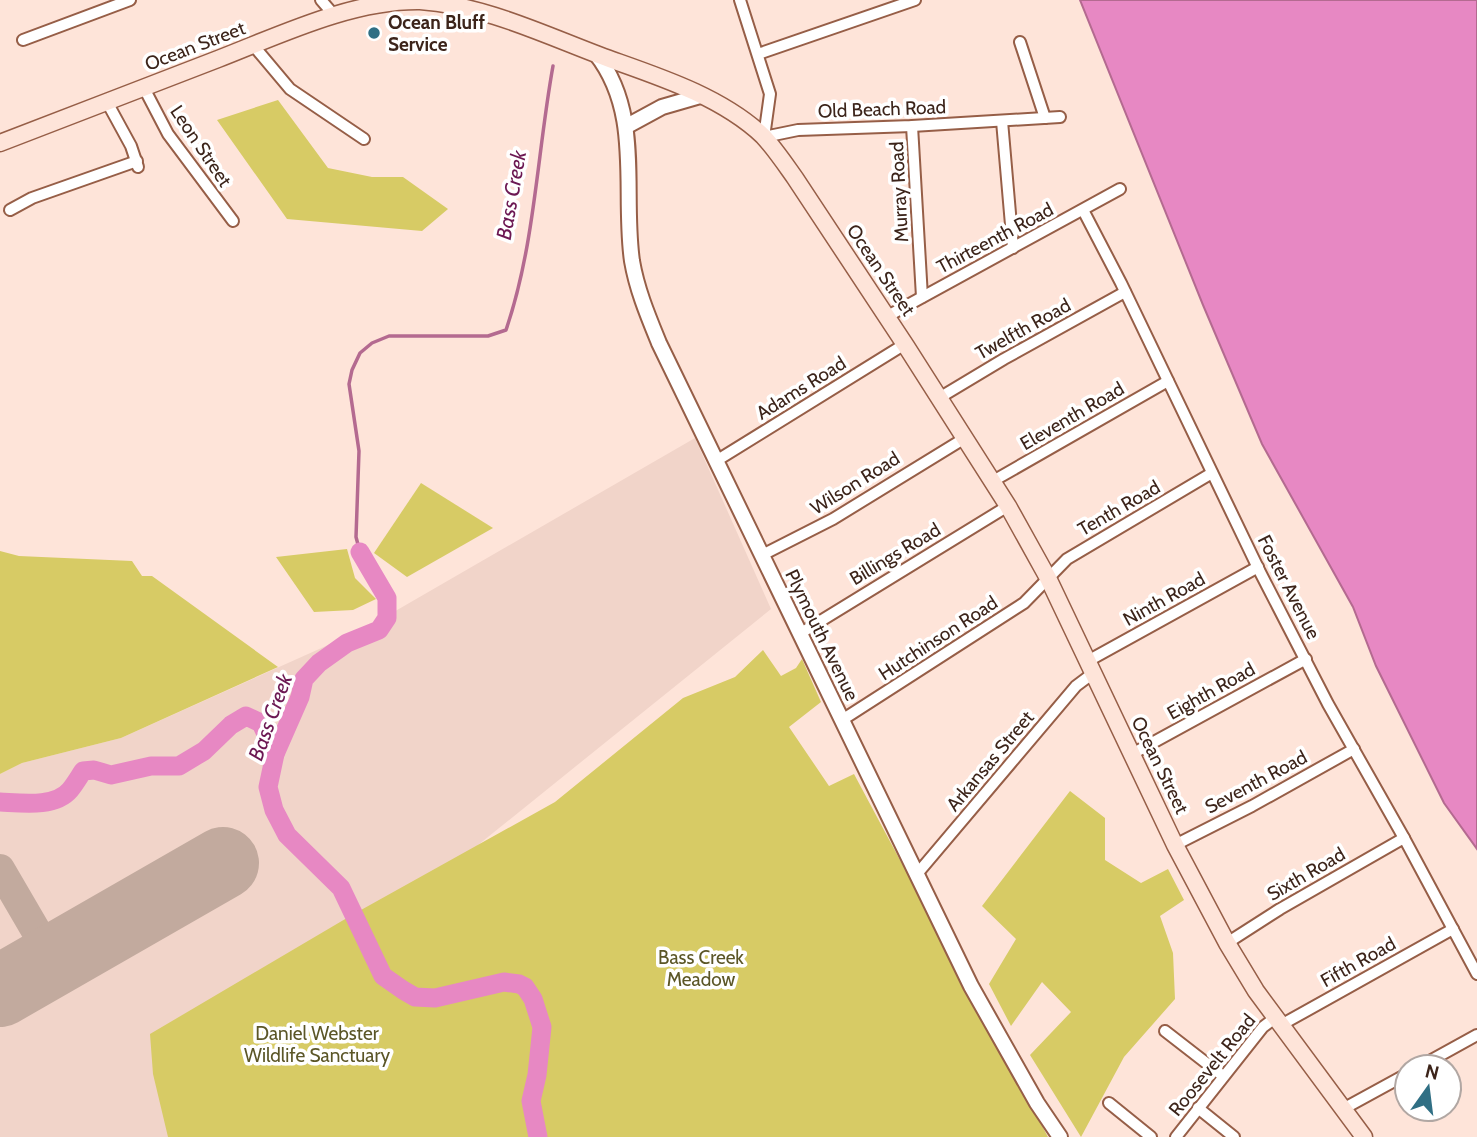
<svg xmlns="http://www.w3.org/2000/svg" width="1477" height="1137" viewBox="0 0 1477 1137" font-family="Cabin,sans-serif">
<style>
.built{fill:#f1d4c9}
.green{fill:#d7cb65}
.water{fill:#e788c3;stroke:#b46a90;stroke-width:2}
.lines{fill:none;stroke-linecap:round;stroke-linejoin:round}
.stream{stroke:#b46a90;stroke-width:3.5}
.river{stroke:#e788c3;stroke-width:19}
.taxiway{stroke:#c2aa9e;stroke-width:30}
.runway{stroke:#c2aa9e;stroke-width:72}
.minor-casing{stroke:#965e47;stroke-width:14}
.tertiary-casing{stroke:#965e47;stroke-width:18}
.secondary-casing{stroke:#965e47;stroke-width:19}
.minor{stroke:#fff;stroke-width:10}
.tertiary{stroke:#fff;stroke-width:14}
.secondary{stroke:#fee4d9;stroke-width:16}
.poi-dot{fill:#306f84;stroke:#fff;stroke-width:2.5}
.labels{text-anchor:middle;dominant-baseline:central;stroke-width:7;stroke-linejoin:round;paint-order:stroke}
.poi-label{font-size:19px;font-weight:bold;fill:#3c241a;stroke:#fff;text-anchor:start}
.street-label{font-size:19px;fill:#3c241a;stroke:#fff}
.park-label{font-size:19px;fill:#5b5627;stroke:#fff}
.water-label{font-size:21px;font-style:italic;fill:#6c1853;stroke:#fff}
</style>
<rect width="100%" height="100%" fill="#fee4d9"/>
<!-- built -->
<polygon class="built" points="695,438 771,609 349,949 232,1137 0,1137 0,774 22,763 121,738 366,628"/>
<!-- green -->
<g class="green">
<polygon points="278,100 328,168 372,177 403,177 448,209 422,231 287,219 217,120"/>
<polygon points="421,483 493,528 407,577 374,553"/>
<polygon points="347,549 355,578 376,599 353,610 314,612 276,557"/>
<polygon points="0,551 19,556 132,561 142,576 152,576 278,667 121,738 22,763 0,774"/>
<polygon points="763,650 781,676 796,668 802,659 821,702 789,727 829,786 854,774 1048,1137 168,1137 153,1074 150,1034 352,915 555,802 683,698 735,677"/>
<polygon points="1070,791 1105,818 1105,860 1141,883 1168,869 1184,900 1160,916 1173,953 1175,999 1124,1057 1081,1137 1030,1055 1071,1012 1042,982 1011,1026 989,984 1016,939 982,906"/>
</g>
<!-- water -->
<polygon class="water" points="1080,0 1477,0 1477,849 1444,803 1376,666 1353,607 1262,444 1203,305"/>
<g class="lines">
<!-- stream -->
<path class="stream" d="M 360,552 L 356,537 L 359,451 L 349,384 L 352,370 L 360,353 L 372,343 L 389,336 L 488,336 L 506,330 C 535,245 537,154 553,66"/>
<!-- river -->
<g class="river">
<polyline points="360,552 387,598 387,618 379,630 347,643 319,663 304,679 300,697 275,754 268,787 274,810 287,835 341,888 383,976 403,990 415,997 435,998 504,982 519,984 525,987 533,999 542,1027 537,1075 531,1101 538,1137"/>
<path d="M 0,802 C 21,803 55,808 70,790 C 75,784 79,777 83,771 L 94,770 L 111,775 L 151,766 L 179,766 L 204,751 L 231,725 L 246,716 L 261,723 L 275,754"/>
</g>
<!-- taxiway -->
<polyline class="taxiway" points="0,869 42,941 41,961 34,972"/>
<!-- runway -->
<polyline class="runway" points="0,991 223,863"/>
<!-- minor casing -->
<g class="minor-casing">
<g id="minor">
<polyline points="321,0 334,15"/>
<polyline points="740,0 770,94 764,137 798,130 912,126 1060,117"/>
<polyline points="23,40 130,0"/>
<polyline points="1020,42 1045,118"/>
<polyline points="253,45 290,89 364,139"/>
<polyline points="758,54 915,0"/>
<polyline points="144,88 168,134 233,221"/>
<polyline points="107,102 131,146 138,167"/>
<polyline points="1002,121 1013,248"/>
<polyline points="912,126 922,297"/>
<polyline points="10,210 32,198 137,161"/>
<polyline points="1083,210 1121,283 1260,572 1328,704 1404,838 1477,974"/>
<polyline points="886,317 1120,189"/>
<polyline points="939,398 1004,359 1125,292"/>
<polyline points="716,461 905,344"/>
<polyline points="993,481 1168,381"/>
<polyline points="762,555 833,519 965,438"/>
<polyline points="801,633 1008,506"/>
<polyline points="1086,662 1258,567"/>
<polyline points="842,720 1024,603 1067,559 1212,473"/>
<polyline points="1132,754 1306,659"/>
<polyline points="1175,845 1252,806 1354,749"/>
<polyline points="917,874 1076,686 1092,674"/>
<polyline points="1227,943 1280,909 1404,838"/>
<polyline points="1281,1025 1453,929"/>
<polyline points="1165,1031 1223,1076"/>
<polyline points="1419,1067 1477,1035"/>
<polyline points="1109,1103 1151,1137"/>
<polyline points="1198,1108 1234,1137"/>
<polyline points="1343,1109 1407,1074"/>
<polyline points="1176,1137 1263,1027 1276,1017"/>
</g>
</g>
<!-- tertiary casing -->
<g class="tertiary-casing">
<g id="tertiary">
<path d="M 596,54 C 643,114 622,191 632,261 C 637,290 648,316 659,343 L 971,986 L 1037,1103 L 1060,1137"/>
<polyline points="627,126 662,107 700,96"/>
</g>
</g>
<!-- secondary casing -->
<g class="secondary-casing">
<path id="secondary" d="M 0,143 C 73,115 145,87 218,59 C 280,35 352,0 420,1 C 486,5 551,38 612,60 C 663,78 723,98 763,136 C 775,149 785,164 795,178 L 906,346 L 1008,506 L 1048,578 L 1175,845 L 1227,943 L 1256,991 L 1364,1137"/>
</g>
<!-- minor -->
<use href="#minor" class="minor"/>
<!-- tertiary -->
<use href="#tertiary" class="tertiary"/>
<!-- secondary -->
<use href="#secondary" class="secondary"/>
</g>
<!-- markers -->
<circle class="poi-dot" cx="374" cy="33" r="7"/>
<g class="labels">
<!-- poi labels -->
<g class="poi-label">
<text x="388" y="22">Ocean Bluff<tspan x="388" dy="22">Service</tspan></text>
</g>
<!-- street labels -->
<g class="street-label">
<text transform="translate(195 46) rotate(-21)">Ocean Street</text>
<text transform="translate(882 109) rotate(-2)">Old Beach Road</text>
<text transform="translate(201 146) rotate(56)">Leon Street</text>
<text transform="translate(899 192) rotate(-93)">Murray Road</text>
<text transform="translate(995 238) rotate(-28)">Thirteenth Road</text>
<text transform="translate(881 270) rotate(56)">Ocean Street</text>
<text transform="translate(1023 329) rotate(-29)">Twelfth Road</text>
<text transform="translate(801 388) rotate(-32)">Adams Road</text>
<text transform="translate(1072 416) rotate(-30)">Eleventh Road</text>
<text transform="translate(855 483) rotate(-32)">Wilson Road</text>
<text transform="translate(1119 508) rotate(-30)">Tenth Road</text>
<text transform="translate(895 554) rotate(-31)">Billings Road</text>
<text transform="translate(1289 587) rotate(63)">Foster Avenue</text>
<text transform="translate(1164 599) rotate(-29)">Ninth Road</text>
<text transform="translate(822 635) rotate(64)">Plymouth Avenue</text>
<text transform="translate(938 638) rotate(-33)">Hutchinson Road</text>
<text transform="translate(1211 691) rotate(-29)">Eighth Road</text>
<text transform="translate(990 761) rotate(-50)">Arkansas Street</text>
<text transform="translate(1160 765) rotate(64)">Ocean Street</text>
<text transform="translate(1256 782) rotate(-28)">Seventh Road</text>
<text transform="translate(1306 874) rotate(-30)">Sixth Road</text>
<text transform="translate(1358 962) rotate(-29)">Fifth Road</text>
<text transform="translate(1212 1065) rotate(-51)">Roosevelt Road</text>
</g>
<!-- park labels -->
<g class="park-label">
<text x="701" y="957">Bass Creek<tspan x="701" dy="22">Meadow</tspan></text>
<text x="317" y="1033">Daniel Webster<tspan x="317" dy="22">Wildlife Sanctuary</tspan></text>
</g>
<!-- water labels -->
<g class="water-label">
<text transform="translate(511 195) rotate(-80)">Bass Creek</text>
<text transform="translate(270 717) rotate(-70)">Bass Creek</text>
</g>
</g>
<!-- north arrow -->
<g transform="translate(1428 1088) rotate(14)"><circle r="33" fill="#ffffff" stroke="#b1a7a3" stroke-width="2"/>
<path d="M0-5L12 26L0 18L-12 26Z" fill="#306f84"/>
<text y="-10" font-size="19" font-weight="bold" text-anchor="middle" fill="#3c241a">N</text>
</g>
</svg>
